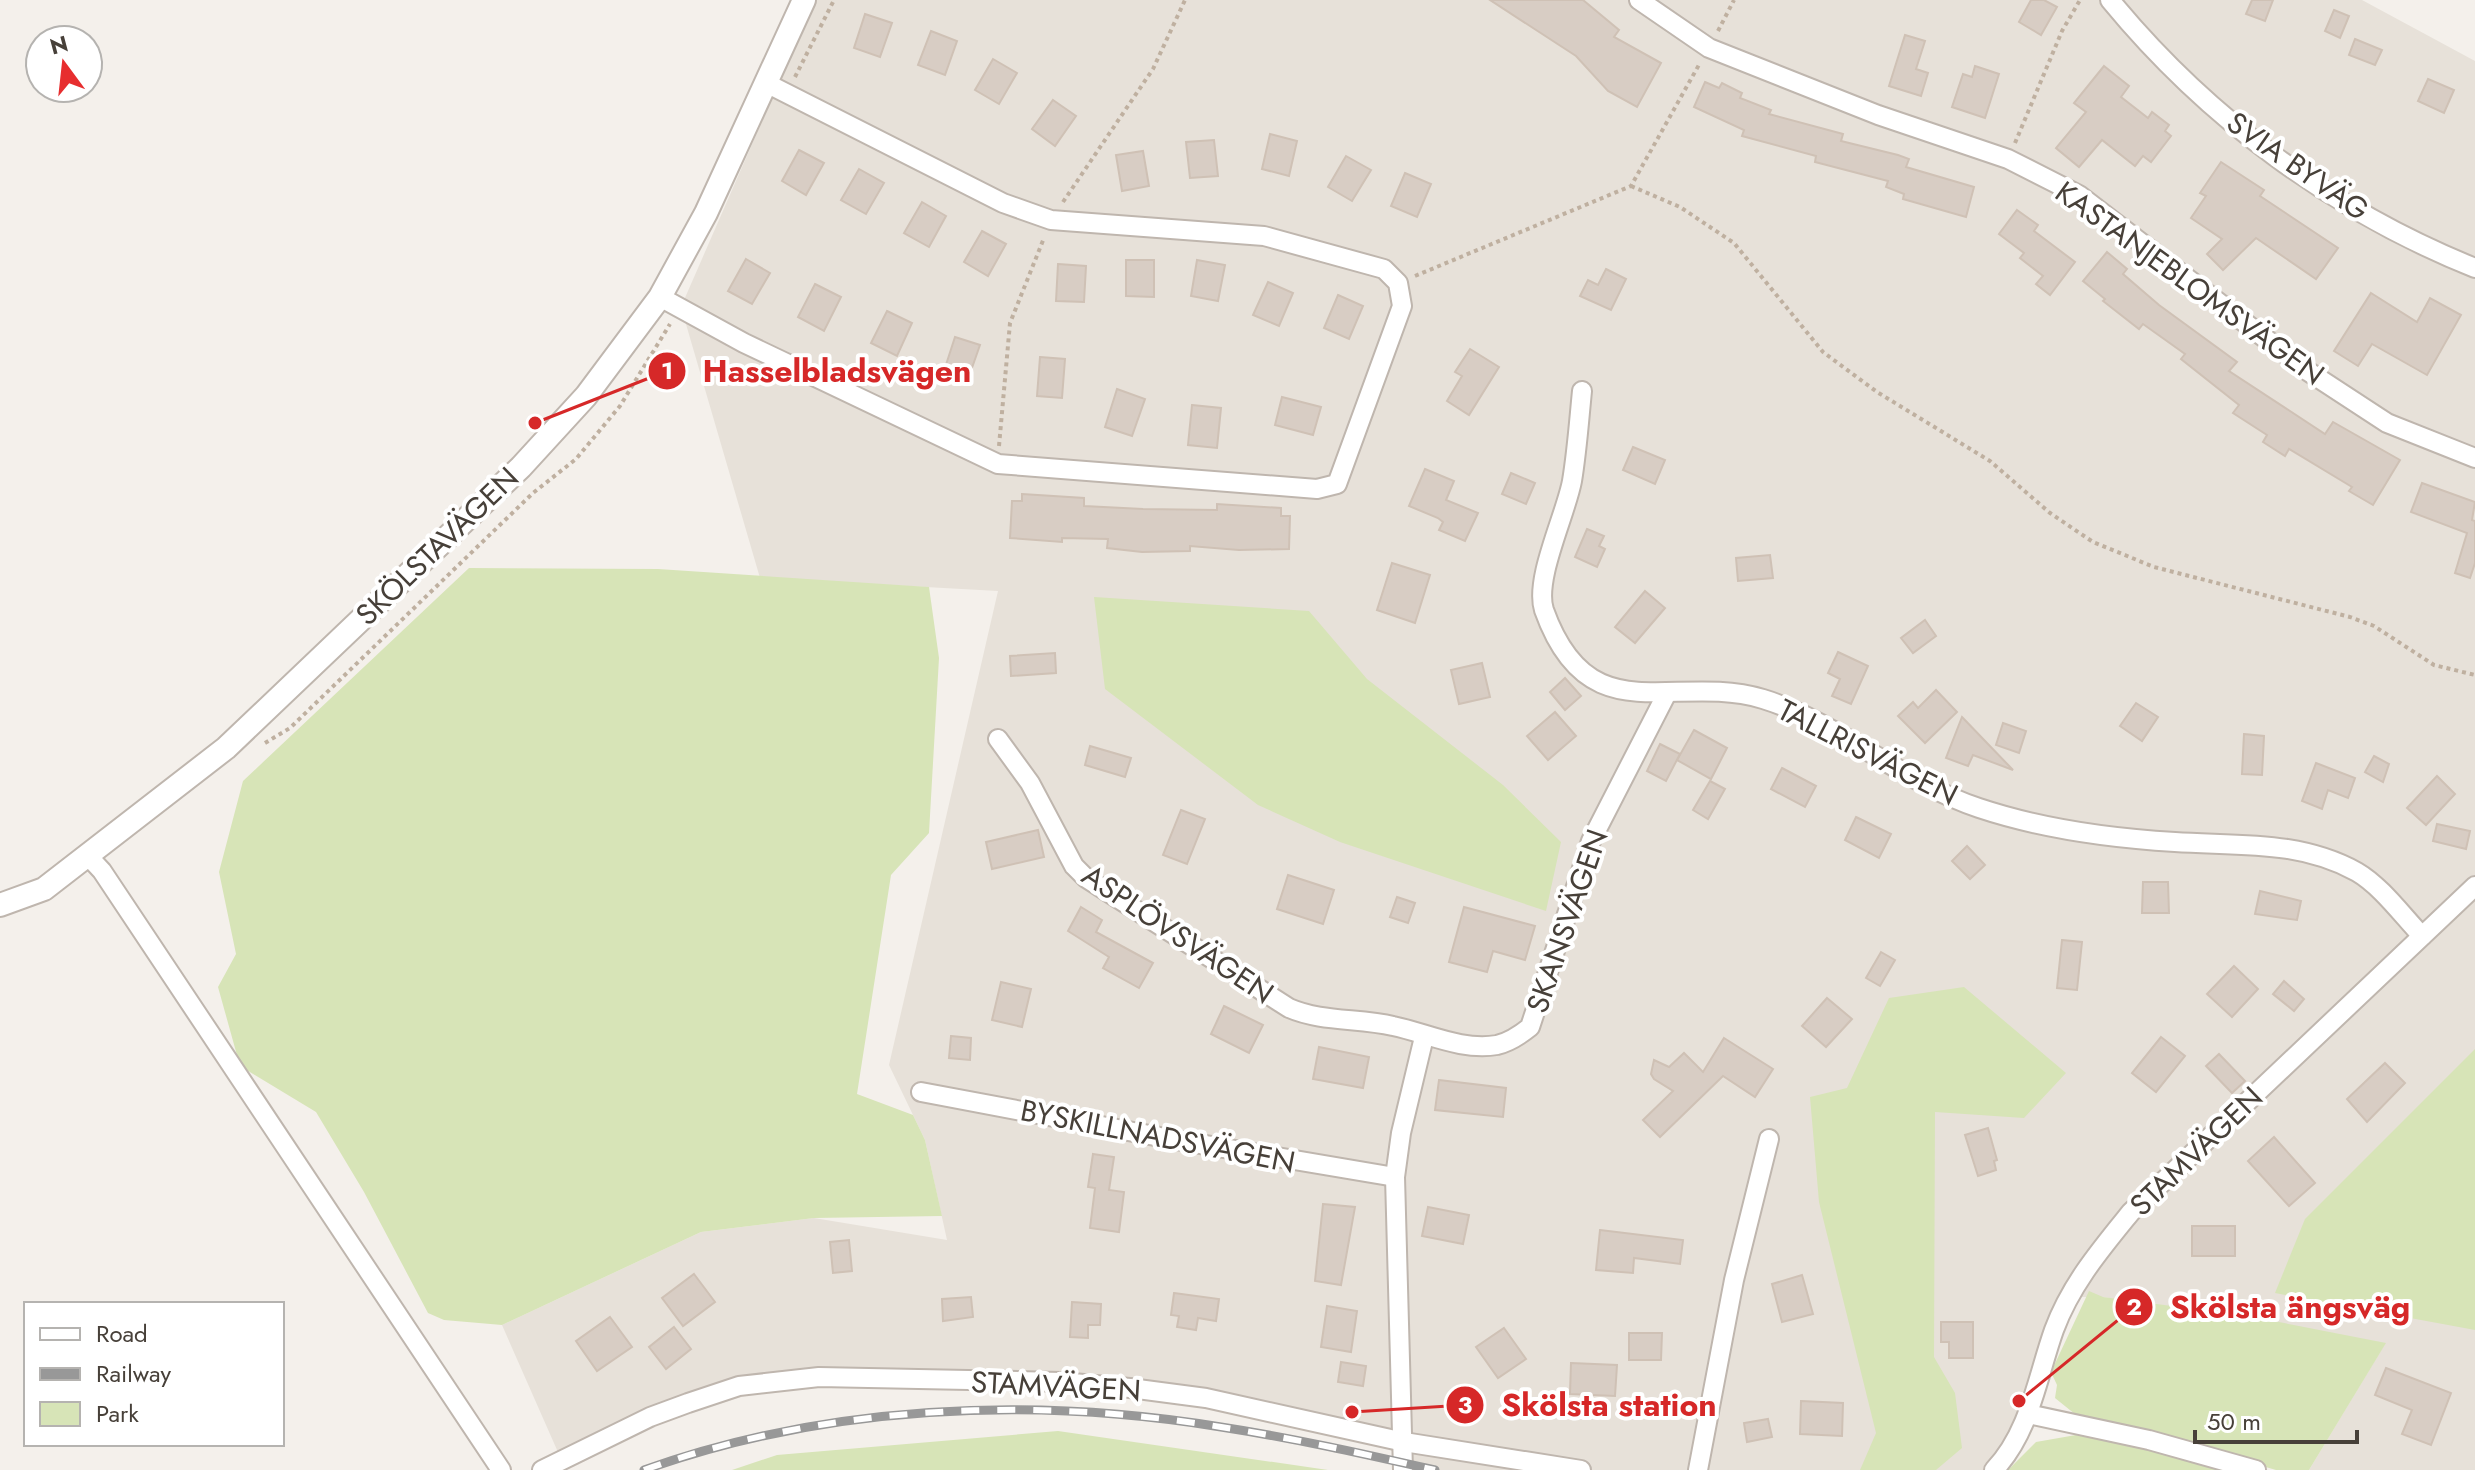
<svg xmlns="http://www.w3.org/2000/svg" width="2475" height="1470" viewBox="0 0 2475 1470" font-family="Jost,sans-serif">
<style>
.residential{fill:#e7e1d9}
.green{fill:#d7e4b7}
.building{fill:#d8cdc4;stroke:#cfc1b5;stroke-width:2}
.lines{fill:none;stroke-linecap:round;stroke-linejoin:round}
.minor-casing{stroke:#bfb6ae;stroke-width:22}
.tertiary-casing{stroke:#bfb6ae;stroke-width:26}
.path{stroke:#bfb0a0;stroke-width:4;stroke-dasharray:4 4;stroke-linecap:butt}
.minor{stroke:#fff;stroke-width:18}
.tertiary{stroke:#fff;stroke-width:22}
.rail-casing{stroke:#989898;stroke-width:9}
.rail{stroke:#fff;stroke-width:6;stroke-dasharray:18;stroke-linecap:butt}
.labels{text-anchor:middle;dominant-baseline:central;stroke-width:8;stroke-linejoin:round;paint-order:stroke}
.street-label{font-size:30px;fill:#474039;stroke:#fff}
.leader{fill:none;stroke:#d62828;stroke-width:3}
.callout-dot{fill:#d62828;stroke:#fff;stroke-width:3}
.mark-label{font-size:24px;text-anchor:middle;font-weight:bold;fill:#fff}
.callout-label{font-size:32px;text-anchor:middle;font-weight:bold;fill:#d62828;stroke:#fff;stroke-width:8;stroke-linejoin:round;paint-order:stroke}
</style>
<rect width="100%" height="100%" fill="#f4f0eb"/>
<!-- residential -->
<polygon class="residential" points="815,0 2362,0 2475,61 2475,1470 2309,1470 2385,1344 2103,1297 2069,1297 1994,1470 1403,1470 1404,1443 1206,1398 1061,1382 739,1386 561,1459 502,1325 701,1232 814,1218 947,1240 925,1140 889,1065 998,591 760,578 681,307"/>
<!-- green -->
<g class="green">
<polygon points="469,568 658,569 929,587 939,658 929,833 891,875 857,1094 913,1115 925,1140 942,1216 814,1218 701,1232 502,1325 444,1320 428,1313 364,1192 316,1112 240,1066 218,987 236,954 219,872 243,781"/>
<polygon points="1094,597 1309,611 1367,679 1503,785 1561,842 1546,911 1340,842 1258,805 1105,689"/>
<polygon points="1964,987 2066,1073 2024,1118 1935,1112 1934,1357 1955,1393 1962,1448 1936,1470 1860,1470 1876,1433 1819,1202 1810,1097 1847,1088 1889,998"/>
<polygon points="2475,1049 2475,1330 2275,1293 2305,1219"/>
<polygon points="2089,1291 2103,1297 2248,1316 2386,1343 2309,1470 2276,1470 2105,1420 2081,1419 2055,1398 2057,1385 2051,1372"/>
<polygon points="1058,1431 1328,1470 732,1470 777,1455"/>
<polygon points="2076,1435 2161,1452 2221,1470 2008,1470 2036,1442"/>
</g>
<!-- building -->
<g class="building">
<polygon points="1490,0 1583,0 1619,30 1614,37 1661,63 1637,107 1608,91 1576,56"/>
<polygon points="2031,0 2044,0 2057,7 2041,35 2019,22"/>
<polygon points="2252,0 2273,0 2265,21 2246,14"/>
<polygon points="2334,10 2349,16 2340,38 2325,31"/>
<polygon points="865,14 892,23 880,57 854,48"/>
<polygon points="931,31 957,41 945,75 918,65"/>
<polygon points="1905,35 1925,41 1916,69 1928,73 1921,96 1889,86"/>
<polygon points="2355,39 2382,50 2375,65 2349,55"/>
<polygon points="993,59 1017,73 999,104 975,90"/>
<polygon points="1975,66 1999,74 1985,118 1952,107 1963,74 1972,77"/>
<polygon points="2104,66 2129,86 2121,97 2148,118 2152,112 2169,125 2165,131 2171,136 2151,162 2143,156 2135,166 2102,140 2079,167 2056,148 2086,112 2074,103"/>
<polygon points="2428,79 2454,90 2444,113 2418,101"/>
<polygon points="1705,82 1719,88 1722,83 1742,93 1740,98 1771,110 1769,114 1843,134 1841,141 1898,155 1909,159 1906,167 1974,187 1966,217 1903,199 1904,194 1886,187 1888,181 1815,162 1816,156 1742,136 1744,130 1694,107"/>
<polygon points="1053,100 1076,116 1055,146 1032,129"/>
<polygon points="1270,134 1297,141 1289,176 1262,169"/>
<polygon points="1214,140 1218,176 1190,178 1186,142"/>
<polygon points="799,150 824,163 806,195 782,181"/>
<polygon points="1143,151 1149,186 1122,191 1116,155"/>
<polygon points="1346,156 1371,170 1352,201 1328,187"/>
<polygon points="2221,162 2264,190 2260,196 2338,248 2316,279 2256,238 2223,270 2207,254 2222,239 2191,218 2206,196 2200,193"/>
<polygon points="859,169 884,183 866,214 841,200"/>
<polygon points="1405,173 1431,184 1417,217 1391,206"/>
<polygon points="922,202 946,216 929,247 904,233"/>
<polygon points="2017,210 2038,225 2034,231 2075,262 2050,295 2036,284 2043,276 2020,258 2024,253 1999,234"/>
<polygon points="982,231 1006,244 988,276 964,262"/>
<polygon points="2107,252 2127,269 2123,274 2159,305 2237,362 2229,371 2325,434 2333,422 2400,460 2373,505 2349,491 2352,487 2289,449 2285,456 2263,442 2267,435 2233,413 2239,405 2181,359 2185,354 2143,324 2139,329 2103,301 2105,299 2083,281"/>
<polygon points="746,259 770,273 752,304 728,291"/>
<polygon points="1126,260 1154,260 1154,297 1126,296"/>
<polygon points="1197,260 1225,265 1218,301 1191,296"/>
<polygon points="1058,264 1086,266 1084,302 1056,301"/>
<polygon points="1606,269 1626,279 1611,310 1580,296 1588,280 1598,285"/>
<polygon points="1268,282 1293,293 1279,326 1253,315"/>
<polygon points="815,284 841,297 824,331 798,317"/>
<polygon points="2371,293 2417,322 2430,298 2461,315 2427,375 2372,344 2358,366 2334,351"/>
<polygon points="1338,295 1363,306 1349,339 1324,328"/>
<polygon points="887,311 912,323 897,356 871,343"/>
<polygon points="955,337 980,345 967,382 943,374"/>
<polygon points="1470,349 1499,367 1469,415 1447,401 1462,376 1455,372"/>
<polygon points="1040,357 1065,359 1062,398 1037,396"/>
<polygon points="1117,389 1145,399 1132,436 1105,427"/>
<polygon points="1282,397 1321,407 1313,435 1275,425"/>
<polygon points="1192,405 1221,408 1217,448 1188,445"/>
<polygon points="1633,447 1665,460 1655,484 1623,470"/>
<polygon points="1425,469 1454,481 1446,500 1478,513 1465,541 1439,530 1443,522 1438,518 1409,506"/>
<polygon points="1511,473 1535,483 1526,504 1502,494"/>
<polygon points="2422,483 2475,502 2472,520 2475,521 2475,563 2470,578 2455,573 2467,533 2411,512"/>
<polygon points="1022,494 1084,498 1084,506 1143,509 1217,510 1217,504 1281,508 1281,516 1290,516 1289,549 1239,550 1190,546 1190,551 1142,552 1107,548 1108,539 1062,538 1062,542 1010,538 1012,501 1022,501"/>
<polygon points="1587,529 1604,536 1599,546 1605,549 1597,567 1575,557"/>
<polygon points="1770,555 1773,578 1738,581 1736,558"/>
<polygon points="1392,563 1430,575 1415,623 1377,610"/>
<polygon points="1645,591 1665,608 1635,643 1615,627"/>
<polygon points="1925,620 1936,636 1913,653 1901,638"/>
<polygon points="1838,652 1868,666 1851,704 1832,696 1840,679 1828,673"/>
<polygon points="1055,653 1056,673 1011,676 1010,656"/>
<polygon points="1482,663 1490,697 1459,704 1451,670"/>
<polygon points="1565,678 1581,696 1565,710 1550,692"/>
<polygon points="1936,690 1957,712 1925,743 1898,716 1913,702 1918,708"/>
<polygon points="2136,703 2158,717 2142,741 2120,726"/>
<polygon points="1555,712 1576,736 1548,760 1527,736"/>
<polygon points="1962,717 2013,770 1973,755 1968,766 1946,758"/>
<polygon points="2003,723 2026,731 2019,753 1996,745"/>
<polygon points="1694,730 1727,748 1711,779 1677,760"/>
<polygon points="2244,734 2264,736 2262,775 2242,774"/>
<polygon points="1660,744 1680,754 1666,781 1647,771"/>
<polygon points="1090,746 1131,758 1125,777 1085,765"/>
<polygon points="2374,756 2389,764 2383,782 2365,772"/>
<polygon points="2316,763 2355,778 2348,798 2328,790 2322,809 2302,801"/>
<polygon points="1782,768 1816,786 1805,807 1771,789"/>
<polygon points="2437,776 2455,794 2426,825 2407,808"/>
<polygon points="1710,781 1725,789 1708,819 1693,810"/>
<polygon points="1181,810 1205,819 1187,864 1163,855"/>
<polygon points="1856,817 1891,834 1879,858 1845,840"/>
<polygon points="2437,824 2470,831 2466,849 2433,841"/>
<polygon points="1038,830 1044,857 992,869 986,842"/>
<polygon points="1967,846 1985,865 1970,879 1952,861"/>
<polygon points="1288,875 1334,890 1323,924 1277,909"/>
<polygon points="2143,882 2168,882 2169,913 2142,913"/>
<polygon points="2260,891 2301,901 2297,920 2255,914"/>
<polygon points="1397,897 1415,903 1408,923 1390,917"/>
<polygon points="1081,907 1102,920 1096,932 1153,963 1139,988 1103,968 1109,957 1068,931"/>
<polygon points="1464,907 1535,926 1525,960 1493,951 1487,972 1449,962"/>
<polygon points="2062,940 2082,942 2077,990 2057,988"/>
<polygon points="1881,952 1895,960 1880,986 1866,978"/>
<polygon points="2234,966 2258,989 2232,1017 2207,994"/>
<polygon points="2284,981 2304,999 2294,1011 2273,994"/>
<polygon points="1001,982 1031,989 1022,1027 992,1020"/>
<polygon points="1827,998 1852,1019 1826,1047 1802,1026"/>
<polygon points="1224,1006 1263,1025 1249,1053 1211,1034"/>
<polygon points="951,1036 971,1038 970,1060 949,1058"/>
<polygon points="2161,1037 2185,1056 2156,1092 2132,1073"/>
<polygon points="1724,1038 1773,1069 1755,1097 1723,1076 1660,1137 1643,1120 1673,1091 1654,1079 1651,1074 1654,1060 1669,1067 1684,1053 1703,1072"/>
<polygon points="1319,1047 1369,1057 1363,1088 1313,1079"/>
<polygon points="2219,1054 2245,1081 2232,1093 2206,1066"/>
<polygon points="2385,1063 2405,1083 2367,1122 2347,1099"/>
<polygon points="1439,1080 1506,1088 1503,1117 1435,1110"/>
<polygon points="1988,1128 1997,1160 1994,1161 1996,1170 1978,1176 1965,1135"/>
<polygon points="2274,1137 2315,1183 2289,1206 2248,1161"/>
<polygon points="1093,1154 1114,1157 1109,1190 1124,1192 1119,1232 1090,1228 1095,1188 1088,1187"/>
<polygon points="1323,1204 1355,1207 1341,1285 1315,1281"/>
<polygon points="1428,1207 1469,1215 1463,1244 1422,1236"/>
<rect x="2192" y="1226" width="43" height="30"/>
<polygon points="1600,1230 1683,1240 1680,1264 1634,1258 1633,1273 1596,1270"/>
<polygon points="849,1240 852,1271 833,1273 830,1242"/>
<polygon points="694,1274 715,1302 683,1326 662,1298"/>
<polygon points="1802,1275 1813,1314 1782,1322 1772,1284"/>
<polygon points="1174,1293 1219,1299 1216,1321 1198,1318 1196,1330 1177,1327 1179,1316 1171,1315"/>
<polygon points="971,1297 973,1317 943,1321 942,1299"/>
<polygon points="1072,1302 1101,1304 1100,1325 1088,1325 1088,1338 1070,1337"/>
<polygon points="1327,1306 1357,1311 1351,1352 1321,1347"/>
<polygon points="610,1317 632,1347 597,1371 576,1341"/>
<polygon points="1941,1322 1973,1322 1973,1358 1949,1358 1949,1342 1941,1342"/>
<polygon points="674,1327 691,1349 666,1369 649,1347"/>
<polygon points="1504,1328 1526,1359 1498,1378 1476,1347"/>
<polygon points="1629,1333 1662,1333 1661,1360 1629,1360"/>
<polygon points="1341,1362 1366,1366 1363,1386 1338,1382"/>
<polygon points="1571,1363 1617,1365 1615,1396 1570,1394"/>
<polygon points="2386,1368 2451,1393 2431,1445 2402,1434 2412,1410 2375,1395"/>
<polygon points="1801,1401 1843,1403 1842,1436 1800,1434"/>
<polygon points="1768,1419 1772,1437 1747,1442 1744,1423"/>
</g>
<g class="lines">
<!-- minor casing -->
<g class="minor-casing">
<g id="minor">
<polyline points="1639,0 1709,48 1878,115 2008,159 2079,195 2309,372 2387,423 2475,458"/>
<path d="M 2110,0 C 2207,118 2333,211 2475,268"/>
<polyline points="660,297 744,343 998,464 1317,489 1337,484 1402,306 1398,283 1384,269 1264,236 1051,220 1003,203 766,83"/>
<path d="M 1582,391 C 1579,421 1577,451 1572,481 C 1566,514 1534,579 1544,610 C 1589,736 1672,672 1763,699 C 1838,722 1905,784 1979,808 C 2042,829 2108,838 2175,842 C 2237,846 2300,840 2357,872 C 2381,886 2402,915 2422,936"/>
<path d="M 998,739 L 1030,783 L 1074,866 L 1086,878 L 1289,1008 C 1321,1022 1359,1018 1393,1026 C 1427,1033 1461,1051 1497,1045 C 1510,1042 1520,1035 1530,1027 L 1591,841 L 1667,693"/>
<polyline points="89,857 102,871 501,1470"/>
<polyline points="921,1092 1176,1140 1395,1177"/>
<polyline points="2028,1414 2149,1440 2256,1470"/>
<polyline points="542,1470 650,1417 688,1403 739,1386 819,1377 1061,1382 1130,1388 1206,1398 1404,1442 1581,1470"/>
<polyline points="1403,1470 1395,1177 1401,1133 1424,1037"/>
<polyline points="1698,1470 1734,1280 1769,1139"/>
<path d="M 1994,1470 C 2030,1432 2037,1378 2054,1330 C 2071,1284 2101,1249 2131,1212 L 2475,886"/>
</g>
</g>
<!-- tertiary casing -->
<g class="tertiary-casing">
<polyline id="tertiary" points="0,905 44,889 226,748 521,467 586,396 660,297 706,213 804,0"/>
</g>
<!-- path -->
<g class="path">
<polyline points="1718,31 1734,0"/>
<polyline points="795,77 834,0"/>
<polyline points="2015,143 2062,31 2080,0"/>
<polyline points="1631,186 1680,207 1734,243 1823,352 1877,392 1990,461 2050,513 2093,542 2154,567 2350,617 2374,626 2434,665 2475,675"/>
<polyline points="1063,202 1153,69 1185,0"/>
<polyline points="1415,276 1631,186 1700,63"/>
<polyline points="999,446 1010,323 1044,238"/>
<polyline points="265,743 290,728 533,493 576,459 620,406 670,324"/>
</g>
<!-- minor -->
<use href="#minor" class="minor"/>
<!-- tertiary -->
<use href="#tertiary" class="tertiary"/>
<!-- rail casing -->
<g class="rail-casing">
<path id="rail" d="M 644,1470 C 825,1405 1031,1396 1221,1427 C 1293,1438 1364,1454 1435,1470"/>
</g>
<!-- rail -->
<use href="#rail" class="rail"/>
</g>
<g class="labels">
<!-- street labels -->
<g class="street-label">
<text transform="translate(2298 166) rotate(35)">SVIA BYVÄG</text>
<text transform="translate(2190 283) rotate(36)">KASTANJEBLOMSVÄGEN</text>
<text transform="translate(437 546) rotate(-44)">SKÖLSTAVÄGEN</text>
<text transform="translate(1868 752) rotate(27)">TALLRISVÄGEN</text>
<text transform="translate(1567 921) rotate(-71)">SKANSVÄGEN</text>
<text transform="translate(1178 934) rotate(34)">ASPLÖVSVÄGEN</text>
<text transform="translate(1158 1136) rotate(11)">BYSKILLNADSVÄGEN</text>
<text transform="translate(2196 1151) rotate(-44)">STAMVÄGEN</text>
<text transform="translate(1056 1386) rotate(3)">STAMVÄGEN</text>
</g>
</g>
<!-- callouts -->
<path class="leader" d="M535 423L667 371M2019 1401L2134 1307M1352 1412L1465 1405"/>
<g class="callout-dot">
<circle cx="535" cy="423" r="8"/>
<circle cx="2019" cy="1401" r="8"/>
<circle cx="1352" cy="1412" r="8"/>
<circle cx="667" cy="371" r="20"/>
<circle cx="2134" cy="1307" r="20"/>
<circle cx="1465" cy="1405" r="20"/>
</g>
<g class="mark-label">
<text x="667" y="379">1</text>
<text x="2134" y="1315">2</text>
<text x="1465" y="1413">3</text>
</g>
<g class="callout-label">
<text x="837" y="382">Hasselbladsvägen</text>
<text x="2290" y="1318">Skölsta ängsväg</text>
<text x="1609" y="1416">Skölsta station</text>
</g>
<!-- legend -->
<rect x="24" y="1302" width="260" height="144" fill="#ffffff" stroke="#b5b3b0" stroke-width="2"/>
<rect x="40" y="1328" width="40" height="12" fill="#ffffff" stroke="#b5b3b0" stroke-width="2"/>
<text x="96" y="1342" font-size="24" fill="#474039">Road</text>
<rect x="40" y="1368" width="40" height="12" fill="#989898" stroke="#b5b3b0" stroke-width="2"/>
<text x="96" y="1382" font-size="24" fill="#474039">Railway</text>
<rect x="40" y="1402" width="40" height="24" fill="#d7e4b7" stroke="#b5b3b0" stroke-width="2"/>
<text x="96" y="1422" font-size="24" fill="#474039">Park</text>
<!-- north arrow -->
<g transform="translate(64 64) rotate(345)"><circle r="38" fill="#ffffff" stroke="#b5b3b0" stroke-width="2"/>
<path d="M0-6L14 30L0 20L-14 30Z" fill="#e72e2f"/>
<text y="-12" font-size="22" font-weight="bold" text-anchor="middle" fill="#474039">N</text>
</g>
<!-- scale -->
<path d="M2195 1430v12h162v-12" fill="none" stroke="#474039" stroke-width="4"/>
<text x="2207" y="1430" font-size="24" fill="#474039" stroke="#ffffff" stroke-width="6" paint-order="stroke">50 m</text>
</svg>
